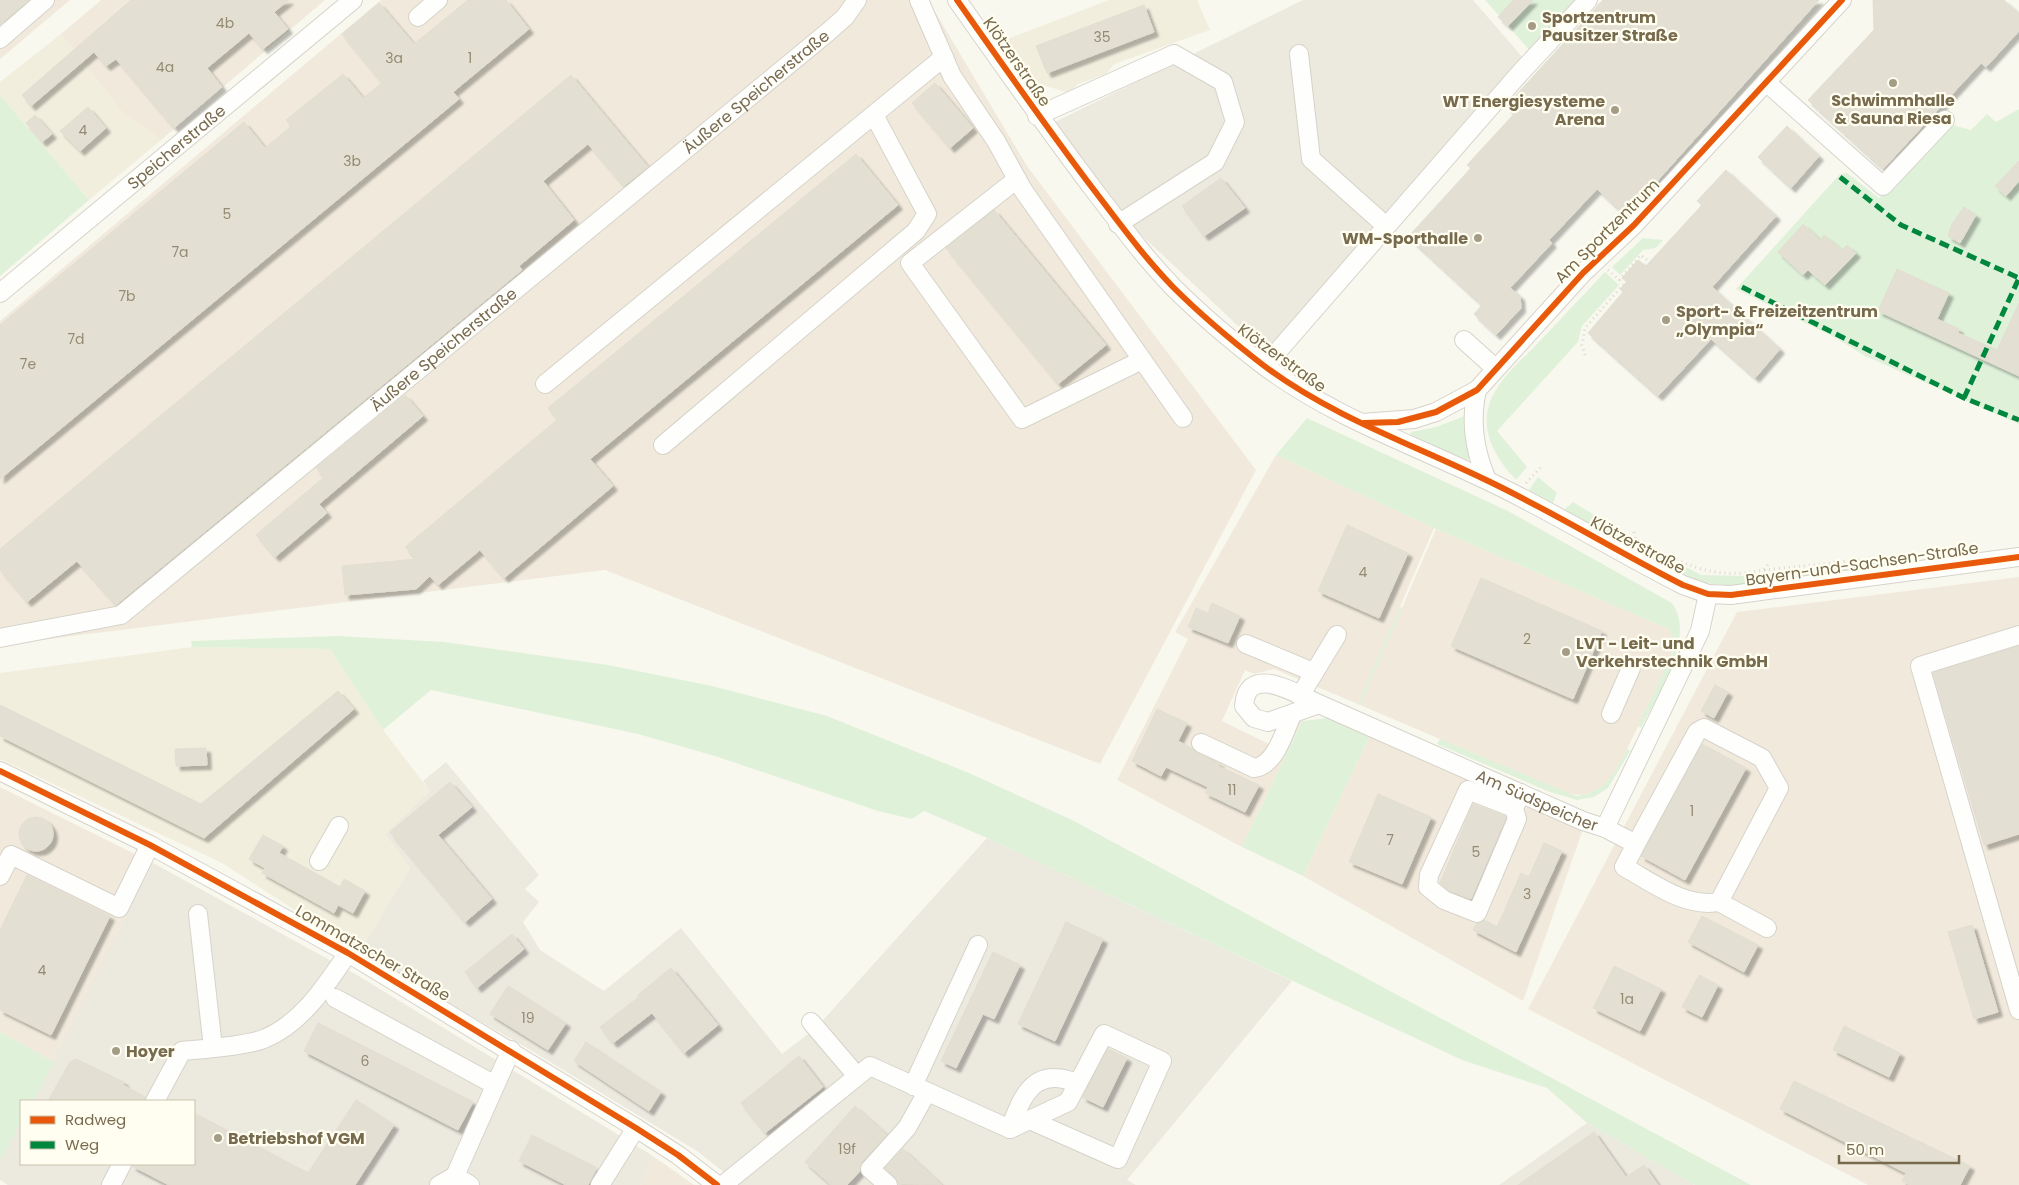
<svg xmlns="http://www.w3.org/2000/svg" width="2019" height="1185" viewBox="0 0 2019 1185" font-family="Poppins,sans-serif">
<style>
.residential{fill:#f1eedd}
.commercial{fill:#f1eadc}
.industrial{fill:#ece9df}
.green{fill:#e0f1da}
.building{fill:#e3e0d3;stroke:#e2ded1;filter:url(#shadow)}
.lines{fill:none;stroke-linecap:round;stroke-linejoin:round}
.minor-casing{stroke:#d6d3c9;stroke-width:20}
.path{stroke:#dbd8d0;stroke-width:3;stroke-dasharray:1 4;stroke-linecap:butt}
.minor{stroke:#fefefd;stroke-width:18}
.quiet{stroke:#00873e;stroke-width:5;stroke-dasharray:10 5;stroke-linecap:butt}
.cycleway-casing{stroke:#fffef1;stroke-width:9}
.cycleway{stroke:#e8590c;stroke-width:6}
.poi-dot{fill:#a59c86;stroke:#fffef1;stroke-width:2}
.labels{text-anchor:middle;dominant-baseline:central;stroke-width:4.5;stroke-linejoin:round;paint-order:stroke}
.number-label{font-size:14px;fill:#958a72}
.poi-label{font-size:16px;font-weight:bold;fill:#786a4d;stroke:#fffef1;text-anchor:start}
.street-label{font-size:16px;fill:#786a4d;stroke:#fffef1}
</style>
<defs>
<filter id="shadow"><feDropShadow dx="4.5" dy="4.5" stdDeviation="1" flood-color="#0004"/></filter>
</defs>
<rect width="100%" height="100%" fill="#f9f8ef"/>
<!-- residential -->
<g class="residential">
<polygon points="1109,0 1197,0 1210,30 1114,64 1106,74 1078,84 1069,93 1030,81 1002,41"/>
<polygon points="61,34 123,113 161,140 89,200 0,95 0,82"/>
<polygon points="192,647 330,649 383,730 430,791 385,834 410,868 360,952 222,863 0,759 0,673"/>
</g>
<!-- commercial -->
<g class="commercial">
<polygon points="0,0 70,0 0,59"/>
<polygon points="101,0 325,0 161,140 123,113 61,34"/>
<polygon points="381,0 928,0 1027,166 1256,470 1100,764 605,570 0,645 0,321"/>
<polygon points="1276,455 1434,528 1358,704 1274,669 1254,674 1245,670 1222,721 1273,746 1280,729 1302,721 1242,847 1117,780 1188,639 1175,632"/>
<polygon points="1436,529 1669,629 1673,634 1675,641 1671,658 1616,772 1605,785 1596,791 1582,795 1569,794 1360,705"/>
<polygon points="2019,577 2019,1185 1868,1185 1528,1009 1737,612"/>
<polygon points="1371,733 1583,829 1523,1001 1303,876"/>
<polygon points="0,787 153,863 75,1020 179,1040 33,1101 54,1062 0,1032"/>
<polygon points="653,1156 694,1185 640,1185"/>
</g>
<!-- industrial -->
<g class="industrial">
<polygon points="1303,0 1473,0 1524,59 1267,353 1121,216 1055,122"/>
<polygon points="446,762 539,875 525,889 539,902 523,922 540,950 604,991 681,928 782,1054 816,1028 987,838 1292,981 1127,1180 1136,1185 740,1185 697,1151 527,1048 360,952 410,868 385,834 430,791 423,781"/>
<polygon points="153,863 357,975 653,1156 640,1185 8,1185 0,1180 0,1161 21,1122 21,1164 194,1164 194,1101 33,1101"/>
<polygon points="1587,1123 1695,1185 1499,1185"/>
</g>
<!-- green -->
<g class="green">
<polygon points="1485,0 1579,0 1531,52"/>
<polygon points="0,95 89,200 0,276"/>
<polygon points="2019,109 2019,424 1865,356 1836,338 1736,289 1840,174 1847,173 1879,198 1949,124 1971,130 1987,114 1996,122"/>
<polygon points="1643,238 1663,240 1656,248 1643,250 1620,275 1612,267"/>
<path d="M 1605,272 L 1619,285 L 1582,326 L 1578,342 L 1497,431 L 1527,467 L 1516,480 C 1493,456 1475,423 1496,390 C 1506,372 1525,357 1539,342 C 1561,319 1583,295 1605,272 Z"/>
<polygon points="1467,415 1470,458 1467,460 1410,437 1411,432 1436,427"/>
<path d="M 1307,418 L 1508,511 L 1672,603 C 1697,638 1657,695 1641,728 L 1638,726 L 1673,652 L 1675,641 L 1669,629 L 1436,529 L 1276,455 Z"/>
<polygon points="1538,477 1557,493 1553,503 1547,503 1529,495 1529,490"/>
<polygon points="1573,502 1637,541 1701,575 1747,576 1893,559 1888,567 1737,586 1704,583 1674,570 1567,513 1565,509"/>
<polygon points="1400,607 1402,608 1360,705 1358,704"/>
<polygon points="339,636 444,642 608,665 712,686 827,716 969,773 1072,820 1751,1185 1695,1185 1587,1123 1547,1088 1462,1060 987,838 924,811 912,819 878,811 718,757 638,734 431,690 383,730 330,649 192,647 191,641"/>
<polygon points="1328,718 1348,723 1371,733 1303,876 1242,847 1302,721"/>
<path d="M 1440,739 L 1576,796 C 1605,793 1615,773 1627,749 L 1630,751 L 1608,788 L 1594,797 L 1577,800 L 1550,792 L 1437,744 Z"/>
<polygon points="0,1032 54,1062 33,1101 21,1101 21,1122 0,1161"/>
</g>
<!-- building -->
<g class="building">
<polygon points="0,0 29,0 0,25"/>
<polygon points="131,0 289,0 274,12 288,29 263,49 249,33 207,68 222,87 174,128 116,59 106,66 94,52 31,106 22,95"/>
<polygon points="468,0 506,0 529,29 453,92 459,99 0,479 0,325 244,122 265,148 291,126 286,120 343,74 363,98 382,83 342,34 379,3 414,44"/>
<polygon points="1513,0 1533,0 1508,26 1498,17"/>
<polygon points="1603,0 1819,0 1626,216 1597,189 1549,240 1552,243 1510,288 1520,296 1521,308 1496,335 1474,314 1482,305 1408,237 1471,168 1467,165 1514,114 1506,106"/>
<polygon points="1873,0 2004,0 2019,14 2019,31 1986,67 1981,63 1883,169 1808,100 1874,30"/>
<polygon points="1144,5 1154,32 1047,73 1036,46"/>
<polygon points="571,75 648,167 624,186 588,144 543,181 574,220 519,266 522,270 116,605 77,561 27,602 0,570 0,549"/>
<polygon points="935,83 973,128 950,148 912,103"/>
<polygon points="88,107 106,128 80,151 60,131"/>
<polygon points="35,115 52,134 42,142 26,123"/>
<polygon points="1787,126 1819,156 1791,188 1758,157"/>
<polygon points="856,154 898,205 590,459 613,486 504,578 480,550 438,585 430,576 416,589 345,595 342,566 416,559 405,547 557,420 548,408"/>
<polygon points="2019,161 2019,181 2006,196 1995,186"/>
<polygon points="1726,170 1776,216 1712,287 1780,349 1755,378 1711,339 1658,396 1588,333 1623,292 1620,289 1627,282 1622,278 1638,260 1646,266 1702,205 1697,201"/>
<polygon points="1221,178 1245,208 1204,236 1182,206"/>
<polygon points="1964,207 1976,215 1960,243 1948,236 1952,224"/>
<polygon points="994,210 1106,345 1058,384 946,248"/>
<polygon points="1803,224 1820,240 1824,235 1842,250 1847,245 1856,253 1825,285 1808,270 1803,275 1778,252"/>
<polygon points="1897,269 1949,293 1937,319 1959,329 1958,333 1997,350 2019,303 2019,376 1878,311"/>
<polygon points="405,395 423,416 319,504 327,513 275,557 256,535 324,477 316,468"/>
<polygon points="1347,525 1408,553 1379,618 1318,591"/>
<polygon points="1481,578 1602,631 1573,699 1451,646"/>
<polygon points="1212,603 1240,616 1228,643 1188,627 1196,608 1208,613"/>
<polygon points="2019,646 2019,834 1984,845 1933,673"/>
<polygon points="1715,685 1728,692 1714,718 1701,711"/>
<polygon points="338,691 354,709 204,838 0,736 0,705 201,804"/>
<polygon points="1157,709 1187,723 1178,741 1220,764 1218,766 1259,785 1245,812 1205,793 1208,787 1166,767 1161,776 1132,761"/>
<polygon points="1702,744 1746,768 1685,880 1641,856"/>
<polygon points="206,748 207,765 176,766 175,749"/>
<polygon points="450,782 472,807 438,835 492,899 465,922 390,832"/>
<polygon points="1378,794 1431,817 1402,884 1349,862"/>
<polygon points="1473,804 1505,816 1506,818 1471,899 1449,891 1440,883"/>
<circle cx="36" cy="834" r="17"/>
<polygon points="263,835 283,846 279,853 340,887 344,879 365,891 353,913 338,905 334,913 262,873 265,868 249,859"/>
<polygon points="1544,843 1562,851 1516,952 1473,930 1477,923 1484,920 1497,927 1521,873 1529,877"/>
<polygon points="27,875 110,916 51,1035 0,1010 0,930"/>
<polygon points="1702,916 1758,945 1744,972 1688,942"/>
<polygon points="1066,922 1103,939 1055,1041 1018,1024"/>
<polygon points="1972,925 1998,1012 1974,1019 1948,932"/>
<polygon points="512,934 524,949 477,988 465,972"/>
<polygon points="993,952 1020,965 994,1019 983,1014 956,1068 941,1061"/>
<polygon points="1614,966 1661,989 1640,1031 1593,1008"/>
<polygon points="671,968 718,1025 684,1053 652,1013 613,1043 600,1027 639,997 638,995"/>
<polygon points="1699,975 1718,985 1702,1017 1682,1007"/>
<polygon points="508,986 566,1023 548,1050 490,1014"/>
<polygon points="318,1023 473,1102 458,1130 304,1051"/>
<polygon points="1844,1026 1900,1053 1889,1077 1833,1050"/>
<polygon points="586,1042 661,1092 649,1111 574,1061"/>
<polygon points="1108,1049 1127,1058 1103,1107 1082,1097"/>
<polygon points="799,1056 823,1087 765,1133 741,1103"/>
<polygon points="76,1059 124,1082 123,1085 145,1097 144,1101 48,1101 70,1062"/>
<polygon points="1794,1081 1970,1166 1960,1185 1910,1185 1902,1181 1906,1173 1780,1109"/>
<polygon points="356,1100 394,1125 355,1185 169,1185 132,1166 133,1164 194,1164 194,1113 308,1173"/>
<polygon points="855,1106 887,1135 862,1162 860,1171 847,1185 831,1185 805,1162"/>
<polygon points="1594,1132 1626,1177 1644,1165 1658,1185 1518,1185"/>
<polygon points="532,1135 597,1168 588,1185 566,1185 519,1161"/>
<polygon points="903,1149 942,1185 898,1184 895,1177 885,1168"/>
</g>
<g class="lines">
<!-- minor casing -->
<g class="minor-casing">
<g id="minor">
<polyline points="919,0 952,76 996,141 1023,190 1183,418"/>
<path d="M 957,0 C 1002,64 1047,128 1094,190 C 1120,224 1144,257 1173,287 C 1201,315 1232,341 1263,365 C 1331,416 1409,443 1484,479 C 1552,511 1616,551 1683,585 L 1708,594 L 1731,595 L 2019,557"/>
<polyline points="418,17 438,0"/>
<polyline points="0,39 45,0"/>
<polyline points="1299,54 1311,159 1386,226"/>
<polyline points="1766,82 1883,186 1945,120"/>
<polyline points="1037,116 1174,54 1223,82 1235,122 1215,162 1118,224"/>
<polyline points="1017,179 910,263 1022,419 1142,360"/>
<path id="s1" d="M 0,293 L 353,0"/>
<polyline points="1464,340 1495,368"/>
<polyline points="1265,366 1520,73 1588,0"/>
<polyline points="545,384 944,57"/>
<path d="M 1477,390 C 1470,420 1475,452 1487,480"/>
<polyline points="1362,423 1414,419 1436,412 1477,390 1583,273 1634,225 1842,0"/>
<polyline points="663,445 916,231 927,214 874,115"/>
<polyline points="2019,635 1920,666 2019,1010"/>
<path id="s2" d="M 0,638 L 121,615 L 828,32 L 845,17 L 857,0"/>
<polyline points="1246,644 1313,672"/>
<polyline points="1300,696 1337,635"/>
<path id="s3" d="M 1319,704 C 1296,694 1247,662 1244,706 L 1254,718 L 1268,722 L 1319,704 L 1583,821 L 1605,828 L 1700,631 L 1708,594"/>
<polyline points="1611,714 1631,668"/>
<path d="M 1201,743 L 1254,768 C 1276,765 1284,732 1292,715"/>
<polyline points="0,771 150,845 348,953 636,1128 678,1155 717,1185"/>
<polyline points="1514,808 1517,819 1477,913 1444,900 1428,887 1429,875 1468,790 1514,808 1521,793"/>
<path d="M 1605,828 L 1636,844 L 1697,732 L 1704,728 L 1762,758 L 1779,788 L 1719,902 C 1685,908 1653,883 1624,867 L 1636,844"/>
<polyline points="319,861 339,826"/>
<polyline points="0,876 11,855 119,908 150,845"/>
<polyline points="1719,902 1767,928"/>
<polyline points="198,914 213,1048"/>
<polyline points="335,998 495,1085"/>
<polyline points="811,1022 857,1076"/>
<polyline points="913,1086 978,945"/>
<path d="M 155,1101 L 182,1051 C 202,1049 249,1046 266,1038 C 303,1022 326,985 348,953"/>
<path d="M 1010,1129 C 1018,1108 1027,1077 1055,1078 C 1063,1078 1071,1081 1078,1083"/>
<polyline points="111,1185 122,1164"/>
<polyline points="439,1185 455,1176"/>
<polyline points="470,1185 455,1176 511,1050"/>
<polyline points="600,1185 636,1128"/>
<polyline points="723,1185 870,1066 1010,1129 1068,1102 1104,1034 1162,1061 1118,1159 1030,1120"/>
<polyline points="888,1185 870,1169 907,1128 927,1092"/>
</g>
</g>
<!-- path -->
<g class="path">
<polyline points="1608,270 1623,283"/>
<polyline points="1619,280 1641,255 1653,265"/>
<polyline points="1585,355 1582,345 1585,328 1624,284"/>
<polyline points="1526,483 1541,467"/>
<polyline points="1634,532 1635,538 1646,545"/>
<path d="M 1654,549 C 1693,569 1720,579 1764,570 L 1769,563"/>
<polyline points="1764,570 1860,560"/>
</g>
<!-- minor -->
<use href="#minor" class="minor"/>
<!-- quiet -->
<g class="quiet">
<polyline points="1840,177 1901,225 2019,278"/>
<polyline points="1742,287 1964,398 2019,420"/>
<polyline points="1964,398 2019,278"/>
</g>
<!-- cycleway casing -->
<g class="cycleway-casing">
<g id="cycleway">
<path d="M 957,0 C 1002,64 1047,128 1094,190 C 1120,224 1144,257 1173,287 C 1201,315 1232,341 1263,365 C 1331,416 1409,443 1484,479 C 1552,511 1616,551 1683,585 L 1708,594 L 1731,595 L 2019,557"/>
<polyline points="1364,423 1398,422 1436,412 1477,390 1583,273 1634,225 1842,0"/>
<polyline points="0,771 150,845 348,953 636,1128 678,1155 717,1185"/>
</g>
</g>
<!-- cycleway -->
<use href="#cycleway" class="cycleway"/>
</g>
<!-- markers -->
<g class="poi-dot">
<circle cx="1532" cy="26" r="5"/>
<circle cx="1893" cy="83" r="5"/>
<circle cx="1615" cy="110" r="5"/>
<circle cx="1478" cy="238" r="5"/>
<circle cx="1666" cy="320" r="5"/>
<circle cx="1566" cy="652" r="5"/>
<circle cx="116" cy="1051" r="5"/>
<circle cx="218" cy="1138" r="5"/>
</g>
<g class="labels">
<!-- number labels -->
<g class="number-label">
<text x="225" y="23">4b</text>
<text x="1102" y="37">35</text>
<text x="394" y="58">3a</text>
<text x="470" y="58">1</text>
<text x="165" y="67">4a</text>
<text x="83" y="130">4</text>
<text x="352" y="161">3b</text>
<text x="227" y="214">5</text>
<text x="180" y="252">7a</text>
<text x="127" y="296">7b</text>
<text x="76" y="339">7d</text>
<text x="28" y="364">7e</text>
<text x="1363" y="572">4</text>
<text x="1527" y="639">2</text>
<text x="1232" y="790">11</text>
<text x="1692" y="811">1</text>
<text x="1390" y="840">7</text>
<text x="1476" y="852">5</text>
<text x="1527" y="894">3</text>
<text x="42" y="970">4</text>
<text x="1627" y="999">1a</text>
<text x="528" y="1018">19</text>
<text x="365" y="1061">6</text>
<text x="847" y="1149">19f</text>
</g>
<!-- poi labels -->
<g class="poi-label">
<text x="1542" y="17">Sportzentrum<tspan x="1542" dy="18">Pausitzer Straße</tspan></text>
<text x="1893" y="100" text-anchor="middle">Schwimmhalle<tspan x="1893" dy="18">&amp; Sauna Riesa</tspan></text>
<text x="1605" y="101" text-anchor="end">WT Energiesysteme<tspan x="1605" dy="18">Arena</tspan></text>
<text x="1468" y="238" text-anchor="end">WM-Sporthalle</text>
<text x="1676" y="311">Sport- &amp; Freizeitzentrum<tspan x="1676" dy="18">„Olympia“</tspan></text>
<text x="1576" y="643">LVT - Leit- und<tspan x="1576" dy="18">Verkehrstechnik GmbH</tspan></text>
<text x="126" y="1051">Hoyer</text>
<text x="228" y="1138">Betriebshof VGM</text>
</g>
<!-- street labels -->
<g class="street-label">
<text transform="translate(1017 62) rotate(55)">Klötzerstraße</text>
<text stroke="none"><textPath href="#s2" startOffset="946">Äußere Speicherstraße</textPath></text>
<text stroke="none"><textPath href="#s1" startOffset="229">Speicherstraße</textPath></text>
<text transform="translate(1607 231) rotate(-45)">Am Sportzentrum</text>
<text stroke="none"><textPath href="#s2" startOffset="541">Äußere Speicherstraße</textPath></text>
<text transform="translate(1282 358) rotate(36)">Klötzerstraße</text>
<text transform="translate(1638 545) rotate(28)">Klötzerstraße</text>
<text transform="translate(1862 564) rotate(-8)">Bayern-und-Sachsen-Straße</text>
<text stroke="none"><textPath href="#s3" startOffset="416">Am Südspeicher</textPath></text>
<text transform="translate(373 953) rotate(30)">Lommatzscher Straße</text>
</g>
</g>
<!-- legend -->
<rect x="20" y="1100" width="175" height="65" fill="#fffef1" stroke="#c9c3af"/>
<rect x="30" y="1116" width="25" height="8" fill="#e8590c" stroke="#c9c3af"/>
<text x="65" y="1125" font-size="15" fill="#786a4d">Radweg</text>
<rect x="30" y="1141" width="25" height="8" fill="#00873e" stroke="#c9c3af"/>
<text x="65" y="1150" font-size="15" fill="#786a4d">Weg</text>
<!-- scale -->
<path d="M1839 1155v8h120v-8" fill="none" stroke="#786a4d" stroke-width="2.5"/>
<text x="1846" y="1155" font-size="15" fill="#786a4d" stroke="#fffef1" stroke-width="4" paint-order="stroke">50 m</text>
</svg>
